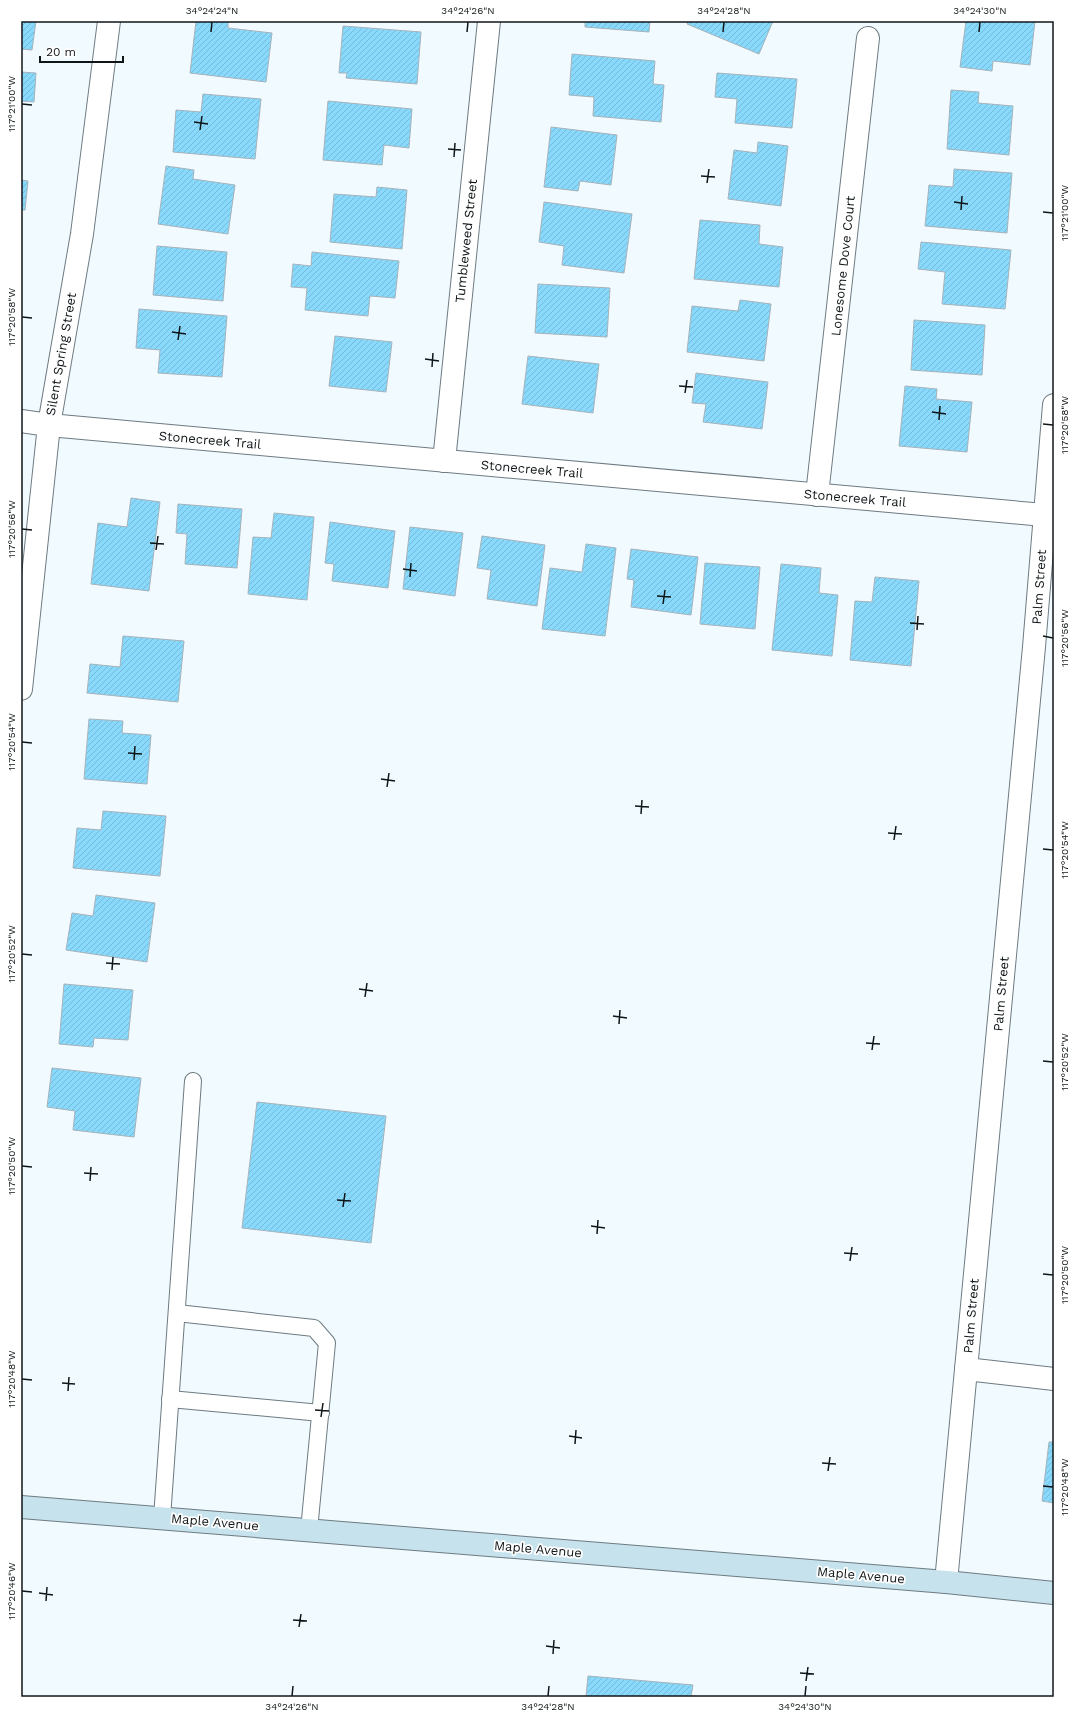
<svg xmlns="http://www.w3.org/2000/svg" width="1075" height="1718" viewBox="0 0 1075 1718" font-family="'Work Sans',sans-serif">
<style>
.building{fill:url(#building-hatch);stroke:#a5b3ba}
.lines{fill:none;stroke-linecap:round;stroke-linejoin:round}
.lane-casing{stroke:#6d7b81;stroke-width:18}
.street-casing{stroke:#6d7b81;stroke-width:24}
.secondary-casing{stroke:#6d7b81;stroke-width:24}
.lane{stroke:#fff;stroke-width:16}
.street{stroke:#fff;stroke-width:22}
.secondary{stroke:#c5e2ed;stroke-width:22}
.ticks{fill:none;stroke:#101618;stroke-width:1.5}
.labels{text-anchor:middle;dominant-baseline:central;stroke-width:3.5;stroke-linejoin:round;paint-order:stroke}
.street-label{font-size:13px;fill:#101618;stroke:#fff}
.neatline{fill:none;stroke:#101618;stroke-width:1.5}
.ticks-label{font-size:10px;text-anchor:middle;fill:#101618}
</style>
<defs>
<pattern id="building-hatch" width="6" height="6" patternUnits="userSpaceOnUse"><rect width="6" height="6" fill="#88d9fc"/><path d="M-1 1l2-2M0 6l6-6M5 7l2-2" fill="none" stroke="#74bad7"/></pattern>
</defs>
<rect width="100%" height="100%" fill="#f1faff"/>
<!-- building -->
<g class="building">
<polygon points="21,21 36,21 32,50 21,49"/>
<polygon points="196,21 228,21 228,28 272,33 266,82 190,73"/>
<polygon points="585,21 650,21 649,32 585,27"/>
<polygon points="688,21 773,21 759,54 687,24"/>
<polygon points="966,21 1035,21 1030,65 993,61 992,71 960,67"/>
<polygon points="343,26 421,32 417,84 346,78 347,73 339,73"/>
<polygon points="572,54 655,61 653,84 664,85 661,122 593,116 594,97 569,95"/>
<polygon points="21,72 36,73 34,102 21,101"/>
<polygon points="717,73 797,79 792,128 735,123 737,99 715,97"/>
<polygon points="951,90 979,92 978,103 1013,106 1009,155 947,149"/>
<polygon points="203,94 261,99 255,159 173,152 176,110 201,112"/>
<polygon points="328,101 412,109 409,148 384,145 382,165 323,160"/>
<polygon points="551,127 617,135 611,185 580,181 578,191 544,187"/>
<polygon points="758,142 788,146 781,206 728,199 734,150 757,153"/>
<polygon points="166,166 194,170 193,179 235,185 228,234 158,224"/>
<polygon points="954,169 1012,173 1007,233 925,226 929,185 953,187"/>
<polygon points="21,180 28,181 25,210 21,210"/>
<polygon points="377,187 407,190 402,249 330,242 334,194 376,197"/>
<polygon points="544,202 632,214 624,273 562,265 564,246 539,242"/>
<polygon points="700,220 760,225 759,244 783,247 779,287 694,279"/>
<polygon points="921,242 1011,250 1005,309 942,304 945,272 918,269"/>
<polygon points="157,246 227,252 223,301 153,295"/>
<polygon points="312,252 399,261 395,298 370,296 368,316 305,310 307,288 291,287 293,264 311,266"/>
<polygon points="538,284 610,288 607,337 535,333"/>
<polygon points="740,300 771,304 764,361 687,352 692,306 738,311"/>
<polygon points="139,309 227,316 222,377 158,373 160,350 136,348"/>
<polygon points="914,320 985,325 982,375 911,370"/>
<polygon points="335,336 392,342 386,392 329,386"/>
<polygon points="528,356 599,364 593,413 522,404"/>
<polygon points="696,373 768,382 762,429 703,422 706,404 692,403"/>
<polygon points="905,386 937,389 936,399 972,402 967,452 899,446"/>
<polygon points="131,498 160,502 149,591 91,584 98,523 127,527"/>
<polygon points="178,504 242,509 237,568 185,564 187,534 176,533"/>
<polygon points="274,513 314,517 307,600 248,594 253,537 271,538"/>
<polygon points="330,522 395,531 388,588 332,581 334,564 325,563"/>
<polygon points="410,527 463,533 455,596 403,589"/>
<polygon points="482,536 545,545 537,606 487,599 491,570 477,568"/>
<polygon points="586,544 616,548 605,636 542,629 550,568 582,572"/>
<polygon points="631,549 698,557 691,615 631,607 634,580 627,579"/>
<polygon points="705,563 760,567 755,629 700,624"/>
<polygon points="781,564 821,568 819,593 838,595 832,656 772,650"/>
<polygon points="875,577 919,581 911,666 850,660 855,601 872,602"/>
<polygon points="123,636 184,641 178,702 87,693 90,664 120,667"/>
<polygon points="89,719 123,721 122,733 151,735 147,784 84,779"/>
<polygon points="103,811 166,816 160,876 73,868 77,828 101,830"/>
<polygon points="96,895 155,903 147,962 66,950 72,913 93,916"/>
<polygon points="64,984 133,990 128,1040 94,1038 93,1047 59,1044"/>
<polygon points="52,1068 141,1078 134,1137 73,1130 75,1111 47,1107"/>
<polygon points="257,1102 386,1116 371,1243 242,1228"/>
<polygon points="1049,1442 1054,1442 1054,1503 1042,1501"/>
<polygon points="588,1676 693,1685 691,1696 705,1697 586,1697"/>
</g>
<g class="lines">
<!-- lane casing -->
<g class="lane-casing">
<g id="lane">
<polyline points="177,1313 314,1328 327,1343 309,1530"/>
<polyline points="170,1399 321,1413"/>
<polyline points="162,1518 193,1081"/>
</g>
</g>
<!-- street casing -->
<g class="street-casing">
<g id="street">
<polyline points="21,421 49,425 1044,515"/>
<polyline points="444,461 489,21"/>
<polyline points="817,495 868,38"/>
<polyline points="21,689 49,425 82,234 109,21"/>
<polyline points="966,1369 1054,1379"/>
<polyline points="946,1582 1034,647 1054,405"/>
</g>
</g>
<!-- secondary casing -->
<g class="secondary-casing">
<polyline id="secondary" points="21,1507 946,1582 1054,1593"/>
</g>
<!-- lane -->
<use href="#lane" class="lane"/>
<!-- street -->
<use href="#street" class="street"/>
<!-- secondary -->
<use href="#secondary" class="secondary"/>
</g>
<!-- ticks -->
<path class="ticks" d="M 211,32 L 212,22M 467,32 L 468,22M 723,32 L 724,22M 979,32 L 980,22M 22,104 L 32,105M 194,122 L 208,124M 200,130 L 202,116M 448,149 L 461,150M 454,157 L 455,143M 701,176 L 715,177M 707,183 L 709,169M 954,202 L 968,204M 961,210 L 962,196M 1043,212 L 1053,213M 22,317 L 32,318M 172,332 L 186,334M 178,340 L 180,326M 425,359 L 439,361M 432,367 L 433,353M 679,386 L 693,387M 685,393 L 687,380M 932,412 L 946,414M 939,420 L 940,406M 1043,424 L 1053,425M 22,529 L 32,530M 150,543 L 164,544M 156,550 L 158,536M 403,569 L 417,571M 410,577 L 411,563M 657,596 L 671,597M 663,604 L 665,590M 910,623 L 924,624M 917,630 L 918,616M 1043,636 L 1053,638M 22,742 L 32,743M 128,753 L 142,754M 134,760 L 135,746M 381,779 L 395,781M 387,787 L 389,773M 635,806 L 649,807M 641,814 L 642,800M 888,833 L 902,834M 894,840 L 896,826M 1043,849 L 1053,850M 22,954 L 32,955M 106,963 L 120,964M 112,970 L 113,957M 359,989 L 373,991M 365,997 L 367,983M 613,1016 L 627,1018M 619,1024 L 620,1010M 866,1043 L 880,1044M 872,1050 L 874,1036M 1043,1061 L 1053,1062M 22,1166 L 32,1167M 84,1173 L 98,1174M 90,1181 L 91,1167M 337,1200 L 351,1201M 343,1207 L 345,1193M 591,1226 L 605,1228M 597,1234 L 598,1220M 844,1253 L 858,1254M 850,1261 L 852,1247M 1043,1274 L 1053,1275M 22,1379 L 32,1380M 62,1383 L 75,1384M 68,1391 L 69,1377M 315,1410 L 329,1411M 321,1417 L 323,1403M 569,1436 L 582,1438M 575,1444 L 576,1430M 822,1463 L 836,1464M 828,1471 L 830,1457M 1043,1486 L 1053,1487M 22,1591 L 32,1592M 39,1593 L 53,1595M 46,1601 L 47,1587M 293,1620 L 307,1621M 299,1627 L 301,1614M 546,1646 L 560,1648M 553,1654 L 554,1640M 800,1673 L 814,1674M 806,1681 L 808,1667M 292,1696 L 293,1686M 548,1696 L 549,1686M 805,1696 L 806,1686"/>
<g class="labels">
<!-- street labels -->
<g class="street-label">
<text transform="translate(466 241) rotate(-84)">Tumbleweed Street</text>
<text transform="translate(843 266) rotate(-84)">Lonesome Dove Court</text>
<text transform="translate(61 354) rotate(-80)">Silent Spring Street</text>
<text transform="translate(210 440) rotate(5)">Stonecreek Trail</text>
<text transform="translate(532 469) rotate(5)">Stonecreek Trail</text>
<text transform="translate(855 498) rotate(5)">Stonecreek Trail</text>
<text transform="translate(1039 587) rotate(-86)">Palm Street</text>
<text transform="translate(1001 994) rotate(-85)">Palm Street</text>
<text transform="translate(971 1316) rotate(-85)">Palm Street</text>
<text transform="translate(215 1522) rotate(5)">Maple Avenue</text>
<text transform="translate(538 1549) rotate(5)">Maple Avenue</text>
<text transform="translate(861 1575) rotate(5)">Maple Avenue</text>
</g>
</g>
<!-- border -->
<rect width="1075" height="1718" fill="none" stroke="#ffffff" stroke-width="44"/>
<!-- scale -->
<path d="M40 56v6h83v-6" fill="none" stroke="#101618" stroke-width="2"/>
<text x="46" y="56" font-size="12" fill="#101618" stroke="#ffffff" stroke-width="3" paint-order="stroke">20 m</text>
<rect x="22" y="22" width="1031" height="1674" class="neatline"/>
<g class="ticks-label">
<text x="212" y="14">34°24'24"N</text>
<text x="468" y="14">34°24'26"N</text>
<text x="724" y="14">34°24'28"N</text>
<text x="980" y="14">34°24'30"N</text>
<text transform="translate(11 104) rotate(-90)" y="4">117°21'00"W</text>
<text transform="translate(1064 213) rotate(-90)" y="4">117°21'00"W</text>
<text transform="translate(11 317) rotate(-90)" y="4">117°20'58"W</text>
<text transform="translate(1064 425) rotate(-90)" y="4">117°20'58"W</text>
<text transform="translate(11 529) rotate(-90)" y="4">117°20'56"W</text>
<text transform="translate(1064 638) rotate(-90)" y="4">117°20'56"W</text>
<text transform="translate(11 742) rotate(-90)" y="4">117°20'54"W</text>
<text transform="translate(1064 850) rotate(-90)" y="4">117°20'54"W</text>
<text transform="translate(11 954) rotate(-90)" y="4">117°20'52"W</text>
<text transform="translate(1064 1062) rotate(-90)" y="4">117°20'52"W</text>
<text transform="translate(11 1166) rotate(-90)" y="4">117°20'50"W</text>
<text transform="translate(1064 1275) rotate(-90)" y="4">117°20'50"W</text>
<text transform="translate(11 1379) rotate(-90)" y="4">117°20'48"W</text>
<text transform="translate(1064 1487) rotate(-90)" y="4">117°20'48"W</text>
<text transform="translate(11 1591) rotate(-90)" y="4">117°20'46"W</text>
<text x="292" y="1710">34°24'26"N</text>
<text x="548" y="1710">34°24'28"N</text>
<text x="805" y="1710">34°24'30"N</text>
</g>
</svg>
